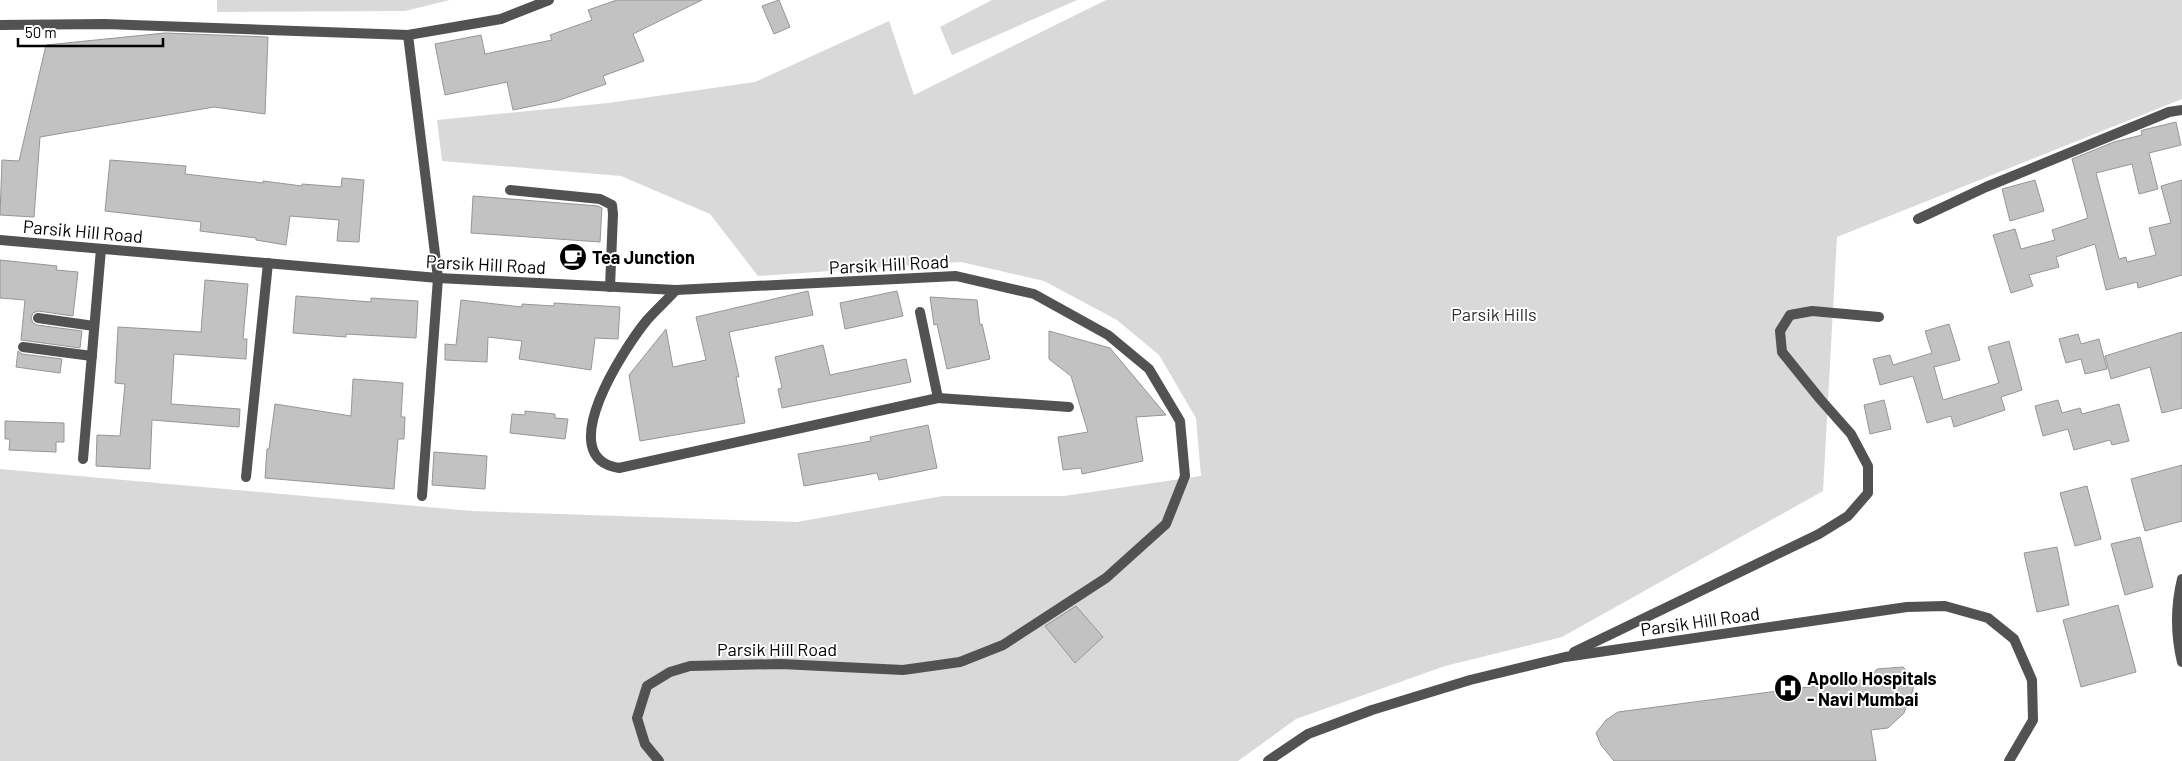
<svg xmlns="http://www.w3.org/2000/svg" width="2182" height="761" viewBox="0 0 2182 761" font-family="Barlow,sans-serif">
<style>
.green{fill:#d9d9d9}
.building{fill:#c2c2c2;stroke:#969696}
.lines{fill:none;stroke-linecap:round;stroke-linejoin:round}
.street{stroke:#525252;stroke-width:10}
.labels{text-anchor:middle;dominant-baseline:central;stroke-width:4;stroke-linejoin:round;paint-order:stroke}
.street-label{font-size:18px;fill:#000;stroke:#fff}
.poi-label{font-size:18px;font-weight:bold;fill:#000;stroke:#fff;text-anchor:start}
.park-label{font-size:18px;fill:#303030;stroke:#fff}
</style>
<rect width="100%" height="100%" fill="#fff"/>
<!-- green -->
<g class="green">
<polygon points="217,0 450,0 405,11 217,12"/>
<polygon points="992,0 1077,0 952,55 940,27"/>
<polygon points="1106,0 2182,0 2182,99 1837,237 1823,491 1562,637 1445,666 1296,719 1238,761 0,761 0,469 472,511 797,522 943,496 1064,496 1201,476 1196,418 1159,355 1117,320 1044,281 961,262 758,276 710,214 621,176 442,161 437,120 608,103 755,82 889,21 914,95"/>
</g>
<!-- building -->
<g class="building">
<polygon points="617,0 702,0 633,34 644,61 603,76 606,84 557,101 513,110 507,82 445,95 435,44 481,35 485,54 552,40 550,35 592,20 588,10"/>
<polygon points="779,0 790,27 774,34 762,6"/>
<polygon points="165,33 268,37 265,114 214,107 40,137 34,217 0,215 2,160 19,161 46,45"/>
<polygon points="2176,122 2181,145 2149,153 2158,189 2139,194 2132,164 2096,173 2119,259 2126,257 2127,262 2156,255 2149,228 2171,223 2161,186 2182,180 2182,275 2138,288 2137,282 2106,290 2095,244 2056,257 2059,267 2029,275 2033,286 2011,293 1993,235 2015,229 2021,249 2055,240 2052,230 2088,218 2072,159 2114,142 2142,135 2141,131 2143,130"/>
<polygon points="110,160 186,166 185,174 263,183 263,181 302,186 302,184 341,187 342,178 364,180 359,242 337,241 339,220 290,216 286,245 256,240 256,238 200,231 201,222 105,211"/>
<polygon points="2035,180 2044,211 2010,221 2002,189"/>
<polygon points="473,196 598,206 602,208 600,242 471,233"/>
<polygon points="0,260 57,266 56,270 78,272 73,316 38,311 33,313 31,318 33,323 37,325 82,331 80,348 21,340 25,300 0,298"/>
<polygon points="205,280 248,284 243,339 247,339 246,359 174,354 171,404 240,409 239,427 152,420 150,469 96,466 97,435 120,436 125,384 115,383 118,327 201,332"/>
<polygon points="808,291 813,315 729,332 739,377 736,377 745,423 640,441 629,375 666,329 673,367 706,360 696,317"/>
<polygon points="897,291 903,316 845,329 840,303"/>
<polygon points="296,296 371,302 371,298 418,301 416,338 346,334 346,337 293,333"/>
<polygon points="930,297 977,300 980,325 982,324 990,359 947,369 937,324 934,325"/>
<polygon points="461,300 522,307 522,304 554,306 554,303 620,307 618,339 595,338 591,370 519,359 522,341 488,337 487,362 445,360 445,344 456,345"/>
<polygon points="1949,324 1960,360 1934,367 1943,400 1999,383 1988,347 2009,341 2022,390 2001,397 2005,410 1954,427 1951,416 1927,423 1913,376 1880,385 1873,359 1890,355 1893,365 1932,353 1925,331"/>
<polygon points="1049,331 1110,348 1166,415 1136,417 1143,461 1082,474 1081,468 1063,470 1058,437 1088,432 1071,376 1049,359"/>
<polygon points="2182,332 2182,408 2162,413 2150,367 2111,379 2105,356"/>
<polygon points="2078,334 2081,344 2099,339 2107,369 2085,374 2081,359 2066,363 2059,339"/>
<polygon points="823,345 830,375 906,359 911,382 782,408 778,389 782,388 775,357"/>
<polygon points="18,351 22,354 62,359 60,373 16,367"/>
<polygon points="353,379 403,383 401,417 405,417 404,439 398,439 394,489 265,478 267,449 269,449 275,404 351,416"/>
<polygon points="1884,400 1891,429 1870,434 1864,405"/>
<polygon points="2058,400 2062,413 2080,408 2082,414 2119,404 2129,441 2112,445 2110,440 2074,450 2068,429 2043,436 2035,406"/>
<polygon points="525,411 555,414 555,418 568,419 565,439 510,433 512,414 525,415"/>
<polygon points="5,421 64,423 64,442 56,442 56,452 9,450 10,439 5,439"/>
<polygon points="928,425 937,468 879,480 877,473 804,486 798,454 871,441 870,437"/>
<polygon points="434,452 487,456 485,489 432,485"/>
<polygon points="2182,465 2182,521 2145,531 2131,479"/>
<polygon points="2087,486 2101,539 2075,546 2060,493"/>
<polygon points="2140,537 2153,587 2125,595 2111,544"/>
<polygon points="2057,547 2069,605 2037,612 2024,553"/>
<polygon points="2118,605 2136,672 2081,687 2063,620"/>
<polygon points="1076,606 1103,637 1075,663 1045,626"/>
<polygon points="1903,667 1913,677 1913,690 1904,713 1888,728 1871,730 1876,761 1614,761 1601,745 1596,733 1606,720 1618,712 1869,679 1877,669"/>
</g>
<g class="lines">
<!-- street -->
<g class="street">
<polyline points="0,25 105,24 408,35 501,19 549,0"/>
<polyline points="408,35 438,278 422,496"/>
<polyline points="510,190 600,199 612,205 613,214 610,287"/>
<polyline points="1918,219 1986,187 2169,112 2182,110"/>
<polyline points="0,240 438,278 676,290 956,276 1034,294 1108,335 1149,369 1180,421 1185,476 1166,524 1106,578 1003,645 960,662 903,670 781,664 690,666 670,672 647,686 637,718 645,744 659,761"/>
<path d="M 676,290 C 667,300 656,310 647,320 C 625,347 551,458 619,468 L 938,398 L 920,312"/>
<polyline points="38,318 94,326"/>
<polyline points="23,347 92,356"/>
<polyline points="938,398 1069,407"/>
<polyline points="83,459 101,249"/>
<polyline points="246,477 268,263"/>
<path d="M 2182,579 C 2175,608 2175,633 2182,662"/>
<polyline points="1574,652 1819,534 1848,516 1868,493 1868,466 1851,434 1820,399 1782,352 1780,331 1790,315 1812,311 1879,317"/>
<polyline points="1268,761 1308,734 1372,710 1470,680 1565,657 1907,607 1945,606 1988,618 2014,639 2032,680 2033,720 2009,761"/>
</g>
</g>
<!-- icons -->
<defs>
<g id="cafe-disc" transform="scale(1.4375)"><circle r="9.5" fill="#000" stroke="#fff"/><path d="M-5.5-4.5H6V0H3Q3 3.5 0 3.5H-2.5Q-5.5 3.5-5.5 0ZM3-3.2v2h1.7v-2ZM-6 4.5H4V6H-6Z" fill="#fff"/></g>
<g id="hospital-disc" transform="scale(1.4375)"><circle r="9.5" fill="#000" stroke="#fff"/><path d="M-5-5h3v3.5h4V-5h3V5h-3V1.5h-4V5h-3Z" fill="#fff"/></g>
</defs>
<g fill-rule="evenodd">
<use href="#cafe-disc" x="573" y="257"/>
<use href="#hospital-disc" x="1788" y="688"/>
</g>
<g class="labels">
<!-- street labels -->
<g class="street-label">
<text transform="translate(83 231) rotate(5)">Parsik Hill Road</text>
<text transform="translate(486 264) rotate(3)">Parsik Hill Road</text>
<text transform="translate(889 264) rotate(-3)">Parsik Hill Road</text>
<text transform="translate(1700 621) rotate(-8)">Parsik Hill Road</text>
<text x="777" y="649">Parsik Hill Road</text>
</g>
<!-- poi labels -->
<g class="poi-label">
<text x="592" y="257">Tea Junction</text>
<text x="1807" y="678">Apollo Hospitals<tspan x="1807" dy="21">- Navi Mumbai</tspan></text>
</g>
<!-- park labels -->
<g class="park-label">
<text x="1494" y="314">Parsik Hills</text>
</g>
</g>
<!-- scale -->
<path d="M18 38v8h145v-8" fill="none" stroke="#000000" stroke-width="2.5"/>
<text x="25" y="38" font-size="15" fill="#000000" stroke="#ffffff" stroke-width="4" paint-order="stroke">50 m</text>
</svg>
